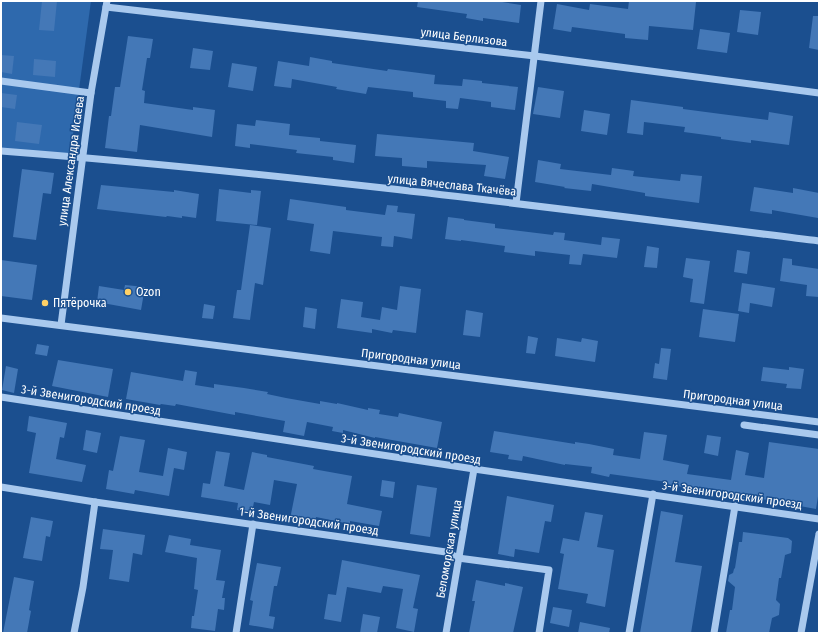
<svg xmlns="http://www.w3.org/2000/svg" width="820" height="634" viewBox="0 0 820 634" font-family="'Fira Sans Condensed',sans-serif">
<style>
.green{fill:#2e69ad}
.building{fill:#4478b7}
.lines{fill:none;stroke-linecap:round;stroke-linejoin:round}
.minor{stroke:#a9c9ee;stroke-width:7}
.poi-dot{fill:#ffd166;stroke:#1b4f8f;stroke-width:1.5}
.labels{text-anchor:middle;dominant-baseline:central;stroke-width:3;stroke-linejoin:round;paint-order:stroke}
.street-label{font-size:12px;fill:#fff;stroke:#1b4f8f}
.poi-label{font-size:12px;fill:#fff;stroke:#1b4f8f;text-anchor:start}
</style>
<rect width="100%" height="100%" fill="#1b4f8f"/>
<!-- green -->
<polygon class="green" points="1,1 91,1 70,156 1,151"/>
<!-- building -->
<g class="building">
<polygon points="42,1 57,1 54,31 39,30"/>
<polygon points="418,1 496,1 521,5 519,23 483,18 483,21 466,18 467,14 417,7"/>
<polygon points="629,1 685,1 696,2 693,30 649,26 648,40 625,38 625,34 572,27 571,32 553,29 557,4 589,10 590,4 628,9"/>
<polygon points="740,10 761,12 758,35 737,32"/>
<polygon points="813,16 819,16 819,50 809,48"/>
<polygon points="700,29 730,33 727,53 697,49"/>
<polygon points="128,36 153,39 150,58 147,58 142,90 145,91 144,103 193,110 193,107 215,110 212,137 140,125 137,152 105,148 109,116 111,116 115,87 120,87"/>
<polygon points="193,48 213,51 210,70 190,68"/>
<polygon points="1,55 14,56 12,74 1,72"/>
<polygon points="310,57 332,61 332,63 387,71 388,69 435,75 434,84 462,86 463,79 482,81 482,83 518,87 515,110 491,107 491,102 460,98 458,109 446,108 446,101 413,97 413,92 368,87 366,94 336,89 337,87 292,79 291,88 274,86 278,61 309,66"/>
<polygon points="34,59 56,61 55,77 33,75"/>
<polygon points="232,63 257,67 253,91 228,87"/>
<polygon points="538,87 564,91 560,118 533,114"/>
<polygon points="1,93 17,95 15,109 1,107"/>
<polygon points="631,100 683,107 683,109 721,114 768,120 769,112 793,116 789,145 751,140 751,143 721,139 721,137 684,132 685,127 644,122 643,135 627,133"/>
<polygon points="584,110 610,114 607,135 581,131"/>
<polygon points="256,120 290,124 289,135 320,138 320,141 356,145 354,163 333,160 333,157 296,153 297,150 250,144 250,148 235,146 237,124 255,126"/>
<polygon points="17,122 42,125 39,144 15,141"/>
<polygon points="377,134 474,143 473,151 509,157 505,179 484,176 486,165 427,161 427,168 402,166 402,158 375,156"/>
<polygon points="538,160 561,164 560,169 611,175 612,168 634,171 633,176 680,181 681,174 702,176 699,203 645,196 645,193 592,184 591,191 564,188 565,187 535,182"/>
<polygon points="22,169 54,173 51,194 43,193 36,240 13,237"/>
<polygon points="101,185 174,192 174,190 199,194 196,218 182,216 182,218 167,216 166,217 97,209"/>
<polygon points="754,187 793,193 793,188 819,193 818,218 772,210 772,214 750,211"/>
<polygon points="219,189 251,193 251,190 261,191 257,225 216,221"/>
<polygon points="290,199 346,207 346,210 385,215 387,205 398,206 397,212 415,214 412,239 394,236 393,247 381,246 382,237 333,231 330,254 310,251 314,224 287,220"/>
<polygon points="448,217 464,219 464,220 495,224 495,228 553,235 554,232 565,233 564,240 601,245 602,237 620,239 617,258 583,254 581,265 569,264 570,255 535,251 535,256 504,252 505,246 461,240 461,241 445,239"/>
<polygon points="250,225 271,228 263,285 255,283 250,320 233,318 237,290 241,290"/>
<polygon points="647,246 659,248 657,268 644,267"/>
<polygon points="737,250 750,252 747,274 734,272"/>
<polygon points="686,258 710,261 704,304 690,302 693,279 683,277"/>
<polygon points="783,258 792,259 792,265 819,269 819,297 806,296 807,285 780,281"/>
<polygon points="1,260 37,265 32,300 1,296"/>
<polygon points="742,283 775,288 772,307 750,303 749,313 738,311"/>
<polygon points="125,285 145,287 141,310 97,302 99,286 124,290"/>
<polygon points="400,286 421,289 416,333 393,330 392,333 372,329 372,333 337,328 341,299 363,302 361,317 380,320 382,307 397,310"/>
<polygon points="204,304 215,306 213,319 202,318"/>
<polygon points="305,307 317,309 315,329 303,327"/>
<polygon points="703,309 739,314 735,342 699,337"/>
<polygon points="466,310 483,313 480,337 463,335"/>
<polygon points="528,336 538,338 535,354 526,353"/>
<polygon points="557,338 581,342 582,338 598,341 595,362 555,356"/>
<polygon points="37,344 49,346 47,356 35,354"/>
<polygon points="661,348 671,349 667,380 653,378 655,363 659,364"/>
<polygon points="58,360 113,369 108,397 52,386"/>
<polygon points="6,366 18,369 14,393 2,390"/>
<polygon points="763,367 789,370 789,367 804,369 801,389 786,388 787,384 761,381"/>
<polygon points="185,370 197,372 195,385 214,388 214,384 244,388 268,392 267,394 286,398 320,404 320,401 337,404 337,403 368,410 368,408 380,410 379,414 398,417 399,413 442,422 437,448 375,437 375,438 343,430 343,433 332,431 333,427 307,422 304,436 283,432 285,421 235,412 235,415 176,404 175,406 161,404 160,405 126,399 131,372 183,381"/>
<polygon points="29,416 67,423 64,438 60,437 56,459 86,465 82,482 29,473 36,433 27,431"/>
<polygon points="86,430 101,433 97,453 83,450"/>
<polygon points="494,431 575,444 575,442 589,444 614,449 613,455 640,459 644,432 667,435 663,460 689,465 687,474 731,480 736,450 749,453 745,475 764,478 769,442 819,449 819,490 816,509 756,498 756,500 740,498 740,496 712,491 711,494 692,491 693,489 667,484 667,482 610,474 609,477 591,473 592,467 565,464 565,465 523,456 522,461 508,459 509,455 490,452"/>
<polygon points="707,435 721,437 718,456 704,453"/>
<polygon points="120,436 145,440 139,472 163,476 168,448 187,452 184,470 174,468 169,496 135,490 134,494 106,489 109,470 113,471"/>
<polygon points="216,451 230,453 224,486 244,490 252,452 267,455 267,457 314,466 313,469 352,476 347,504 382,511 379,526 350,521 350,524 316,517 315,523 290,519 297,484 274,480 270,505 254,502 252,512 237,510 238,503 201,497 203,483 210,484"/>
<polygon points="382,480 395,482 393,498 380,496"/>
<polygon points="417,485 437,488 430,537 410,534"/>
<polygon points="507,496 554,505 551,522 545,521 539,553 515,549 514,557 498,554"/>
<polygon points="661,511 683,515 675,562 702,566 691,633 640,633"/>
<polygon points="585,512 603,515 597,547 614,550 605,607 586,603 588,594 558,589 564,554 560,553 563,538 579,541"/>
<polygon points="31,517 53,521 50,537 46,536 42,561 23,558"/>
<polygon points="103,529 145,535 142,555 133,553 129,582 109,579 113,550 100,549"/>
<polygon points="743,532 788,538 792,541 791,553 785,555 781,578 779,578 776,600 780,604 779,615 772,618 769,633 726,633 730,610 732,610 735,587 728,581 729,575 733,573 734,569 735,568 739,542 742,542"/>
<polygon points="169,535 191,539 190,545 221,550 216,580 225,581 222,598 225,598 224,610 218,609 215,631 191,628 192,616 194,616 198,590 194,589 197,558 165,552"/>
<polygon points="342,560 420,575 413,608 418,609 414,632 396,628 403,589 383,586 381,593 347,587 341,622 324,619 328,594 336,595"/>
<polygon points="257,563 281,567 277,586 274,586 269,616 275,617 273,629 249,625 253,601 250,600"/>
<polygon points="14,577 34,581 29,610 31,611 27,633 3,633"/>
<polygon points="476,580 505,586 505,583 523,587 513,633 469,633 475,601 472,601"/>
<polygon points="553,607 572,610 569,627 550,623"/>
<polygon points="363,614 380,617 377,633 360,633"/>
<polygon points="580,622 610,628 609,633 578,633"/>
</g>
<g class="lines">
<!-- minor -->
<g class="minor">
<polyline points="106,7 535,56 819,93"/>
<polyline points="1,81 91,93"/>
<path d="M 1,151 C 275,172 547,207 819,241"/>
<polyline points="516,203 541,1"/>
<polyline points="1,318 819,422"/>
<polyline points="61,325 91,93 107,1"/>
<polyline points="1,397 474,469 819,519"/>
<polyline points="744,425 819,435"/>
<polyline points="1,487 95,502 446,552 458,558 549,570 539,633"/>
<polyline points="74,633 83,587 95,502"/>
<polyline points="236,633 253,524"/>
<polyline points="446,633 474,469"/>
<polyline points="629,633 653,494"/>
<polyline points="714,633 735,506"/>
<polyline points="801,633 819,534"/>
</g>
</g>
<!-- markers -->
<g class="poi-dot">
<circle cx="128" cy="292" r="4"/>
<circle cx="45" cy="303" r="4"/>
</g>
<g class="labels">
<!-- street labels -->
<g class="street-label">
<text transform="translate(464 37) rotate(7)">улица Берлизова</text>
<text transform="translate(71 161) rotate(-82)">улица Александра Исаева</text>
<text transform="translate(452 185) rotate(6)">улица Вячеслава Ткачёва</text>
<text transform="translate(411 359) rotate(7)">Пригородная улица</text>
<text transform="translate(91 400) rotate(9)">3-й Звенигородский проезд</text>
<text transform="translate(733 400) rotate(7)">Пригородная улица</text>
<text transform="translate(411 449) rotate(9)">3-й Звенигородский проезд</text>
<text transform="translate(732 495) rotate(8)">3-й Звенигородский проезд</text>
<text transform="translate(309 521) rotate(8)">1-й Звенигородский проезд</text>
<text transform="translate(449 549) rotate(-80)">Беломорская улица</text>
</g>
<!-- poi labels -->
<g class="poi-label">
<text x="136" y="292">Ozon</text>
<text x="53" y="303">Пятёрочка</text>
</g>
</g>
<!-- border -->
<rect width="820" height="634" fill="none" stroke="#ffffff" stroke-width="4"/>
</svg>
